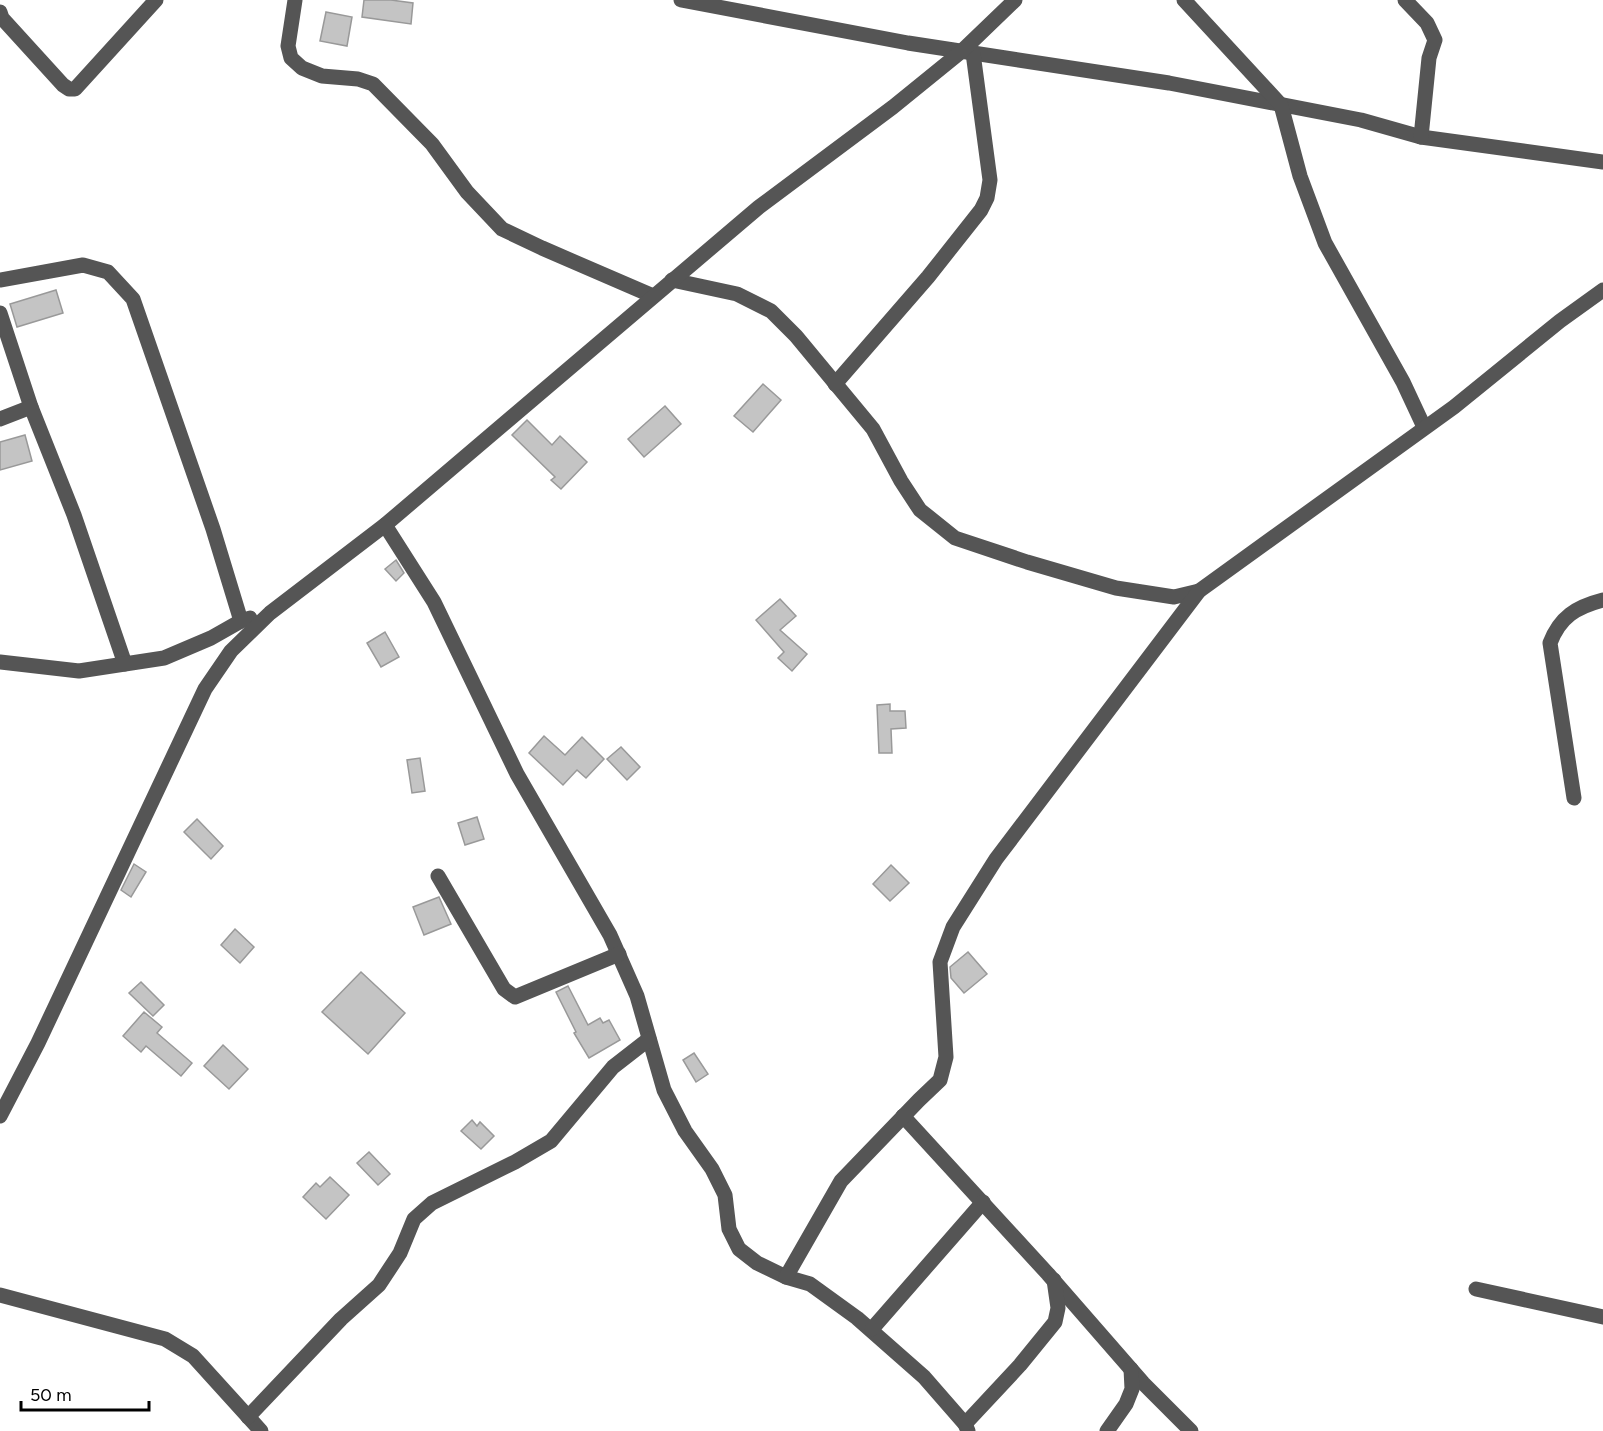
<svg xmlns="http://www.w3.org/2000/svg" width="1603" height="1431" font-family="Figtree,sans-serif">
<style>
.building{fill:#c4c4c4;stroke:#999;stroke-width:1.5}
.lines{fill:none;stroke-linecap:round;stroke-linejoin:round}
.minor{stroke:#555;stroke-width:15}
</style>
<rect width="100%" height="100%" fill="#fff"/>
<g class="building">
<polygon points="364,0 391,0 413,3 411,24 362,17"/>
<polygon points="326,12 352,17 347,46 320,41"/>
<polygon points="56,290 63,313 17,327 10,304"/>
<polygon points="763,384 781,400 753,432 734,416"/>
<polygon points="665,406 681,424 644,457 628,439"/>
<polygon points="527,420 552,445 560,436 587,462 561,489 551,480 555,477 512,435"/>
<polygon points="25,435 32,461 0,470 0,442"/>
<polygon points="396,560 404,573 396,581 385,569"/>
<polygon points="780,599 796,616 780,630 807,654 792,671 778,658 784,652 756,620"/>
<polygon points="385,632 399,657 381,667 367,643"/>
<polygon points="890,704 890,711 905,711 906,728 891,729 892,753 879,753 877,705"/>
<polygon points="544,736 565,755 582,737 604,759 586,778 577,770 563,785 529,753"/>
<polygon points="621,747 640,767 627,780 607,759"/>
<polygon points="420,758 425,791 412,793 407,760"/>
<polygon points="477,817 484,839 465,845 458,823"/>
<polygon points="197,819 223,846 211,859 184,832"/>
<polygon points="134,864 146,872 131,897 121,890"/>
<polygon points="891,865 909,883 890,901 873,884"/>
<polygon points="439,897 451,924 424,935 413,907"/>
<polygon points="235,929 254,947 240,963 221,945"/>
<polygon points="968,952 987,974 964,993 951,978 950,967"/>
<polygon points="361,972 405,1013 368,1054 322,1012"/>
<polygon points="141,982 164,1005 153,1016 129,993"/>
<polygon points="568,986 588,1025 600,1018 603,1023 609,1020 620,1040 589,1058 574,1033 576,1032 556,992"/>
<polygon points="144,1012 162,1027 157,1033 192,1063 181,1076 146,1046 141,1052 123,1036"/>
<polygon points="223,1045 248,1069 229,1089 204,1066"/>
<polygon points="694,1053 708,1074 696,1082 683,1060"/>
<polygon points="472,1120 477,1126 480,1122 494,1136 481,1149 461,1131"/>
<polygon points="369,1152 390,1174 378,1185 357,1163"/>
<polygon points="330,1177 349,1195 326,1219 303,1197 316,1183 320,1187"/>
</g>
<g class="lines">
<g class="minor">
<polyline points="295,0 288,46 291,58 302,68 322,76 358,79 373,84 432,144 467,192 502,229 542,248 653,296"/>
<polyline points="681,0 908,43 1169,83 1361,120 1421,137 1603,162"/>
<polyline points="1184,0 1281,105 1300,176 1325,243 1403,382 1424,427"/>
<polyline points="1405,0 1427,23 1435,40 1429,58 1421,137"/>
<polyline points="0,12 2,18 63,85 69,89 75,89 156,0"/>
<polyline points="0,280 83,265 108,272 133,299 213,529 241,621"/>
<polyline points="672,280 737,294 771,311 796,336 873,429 901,481 920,510 955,538 1027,562 1116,588 1174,597 1199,591"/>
<polyline points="0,313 31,407"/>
<polyline points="835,384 928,277 981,210 987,198 990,180 973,53"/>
<polyline points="0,419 31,407 74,515 125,664"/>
<polyline points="385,525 434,602 517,774 610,935 637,996 664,1090 685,1131 712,1169 725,1195 729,1229 739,1249 757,1263 786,1277 810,1284 857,1318 924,1377 965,1424 968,1431"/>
<polyline points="0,662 79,671 164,658 211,638 241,621 250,618"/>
<path d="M1574 798 1550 643C1560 617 1576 607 1603 600"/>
<polyline points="438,876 504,989 515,997 619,954"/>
<polyline points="0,1116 38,1043 205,689 231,651 270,613 385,525 759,207 893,107 962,51 1015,0"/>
<polyline points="903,1116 1048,1274 1143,1383 1191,1431"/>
<polyline points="786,1277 841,1181 919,1100 940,1080 946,1057 940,962 953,927 996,859 1199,591 1454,407 1560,321 1603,290"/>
<polyline points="1476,1289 1603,1317"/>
<polyline points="0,1295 165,1339 193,1356 261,1431"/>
<polyline points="872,1329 983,1202"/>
<polyline points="248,1417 341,1319 379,1285 400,1253 414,1219 432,1203 515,1162 551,1141 613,1067 649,1039"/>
<polyline points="965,1424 1020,1365 1055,1322 1058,1308 1054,1280"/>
<polyline points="1107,1431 1126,1404 1132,1389 1131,1369"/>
</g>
</g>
<path d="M21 1401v9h128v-9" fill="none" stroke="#000000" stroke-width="3"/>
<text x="30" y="1401" font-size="18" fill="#000000" stroke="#ffffff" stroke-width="4.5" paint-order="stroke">50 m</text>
</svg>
